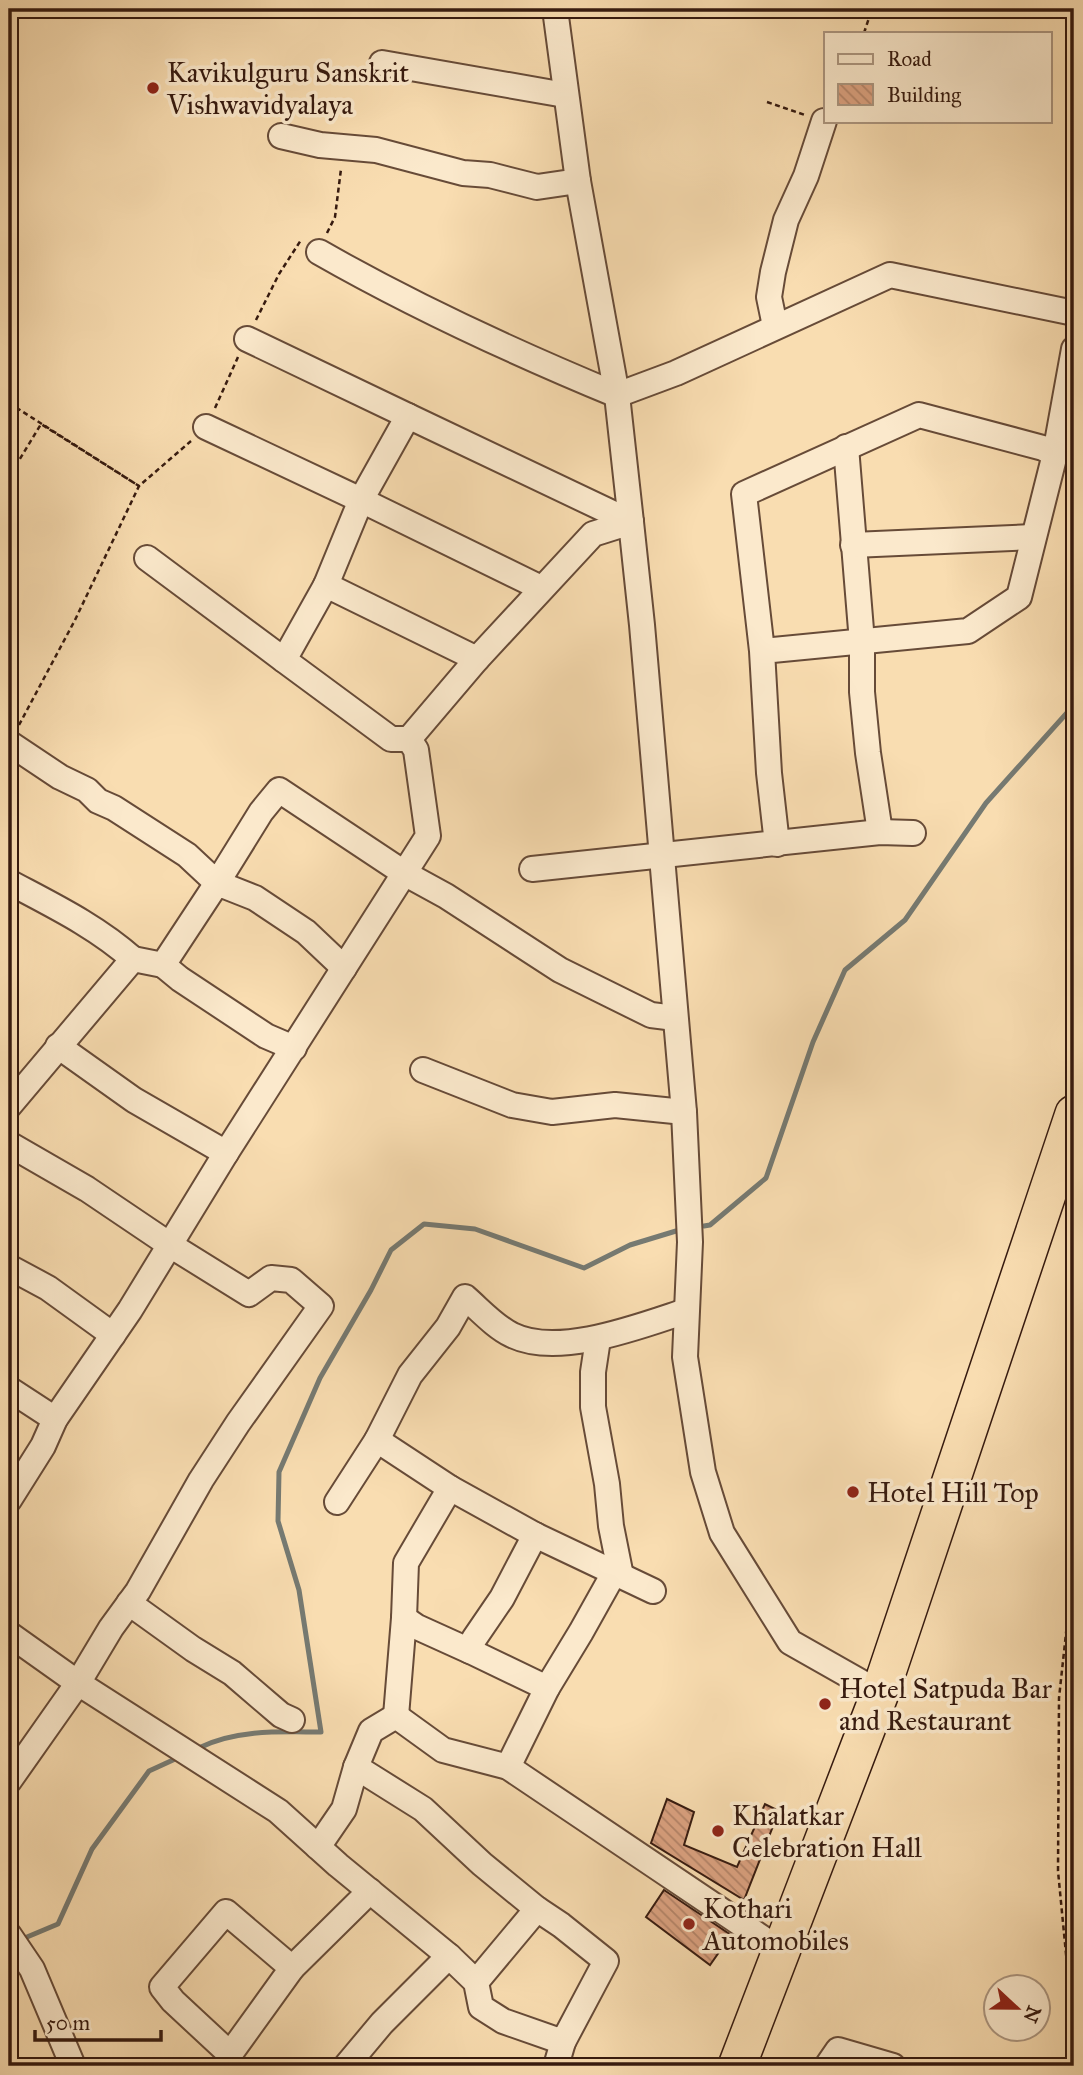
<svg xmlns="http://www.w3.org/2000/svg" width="1083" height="2075" font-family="'IM FELL Great Primer',serif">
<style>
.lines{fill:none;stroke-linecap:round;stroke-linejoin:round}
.stream{stroke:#767a72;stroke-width:5}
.building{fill:url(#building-back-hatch);stroke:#361a0f;stroke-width:2}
.minor-casing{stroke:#674b38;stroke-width:28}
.highway-casing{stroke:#361a0f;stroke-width:40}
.path{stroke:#361a0f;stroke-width:2.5;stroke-dasharray:5 3.5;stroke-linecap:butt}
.minor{stroke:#fbe9cc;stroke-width:24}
.highway{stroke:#f9ddb1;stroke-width:37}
.poi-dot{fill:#8f2418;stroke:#fbe9cc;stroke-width:2.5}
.labels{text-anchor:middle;stroke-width:7;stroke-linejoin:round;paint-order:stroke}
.poi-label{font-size:28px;fill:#361a0f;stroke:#fbe9cc;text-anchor:start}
</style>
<defs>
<pattern id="building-back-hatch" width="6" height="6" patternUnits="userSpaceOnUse" patternTransform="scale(1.75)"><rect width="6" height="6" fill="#dda382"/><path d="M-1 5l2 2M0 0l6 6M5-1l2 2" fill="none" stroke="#b48469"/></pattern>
</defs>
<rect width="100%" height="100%" fill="#f9ddb1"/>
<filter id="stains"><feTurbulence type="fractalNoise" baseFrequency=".00286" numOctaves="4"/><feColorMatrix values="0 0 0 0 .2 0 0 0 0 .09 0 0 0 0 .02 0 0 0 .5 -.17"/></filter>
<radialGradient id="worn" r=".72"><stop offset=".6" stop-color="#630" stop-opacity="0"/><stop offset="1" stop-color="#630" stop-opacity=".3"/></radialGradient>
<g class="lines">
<g class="stream">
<polyline points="704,1226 710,1225 766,1178 813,1042 845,970 905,920 986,803 1074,705"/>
<path d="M201 1747C238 1729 281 1732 321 1732L299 1590 278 1521 279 1472 320 1378 371 1290 391 1250 424 1224 475 1229 584 1268 630 1245 676 1231"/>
<polyline points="27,1937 58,1924 92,1849 149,1771 173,1760"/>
</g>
</g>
<g class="building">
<polygon points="667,1799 694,1812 684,1845 737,1867 765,1804 779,1811 744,1900 651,1843"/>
<polygon points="664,1890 731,1935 710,1965 646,1917"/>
</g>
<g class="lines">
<g class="minor-casing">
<g id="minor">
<polyline points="555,9 578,181 617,395 631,522"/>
<polyline points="382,63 565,95"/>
<polyline points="281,136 320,145 376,150 463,173 490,175 537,187 578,181"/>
<path d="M319 252C417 308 513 352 617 395L676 373 890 275 1074 313"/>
<polyline points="775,326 769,297 773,272 786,220 806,176 824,121"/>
<polyline points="247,339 408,416"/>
<polyline points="206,427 361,500 408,416 631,522"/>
<polyline points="846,447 862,642 862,692 868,753 880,832"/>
<polyline points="1055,454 1074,349"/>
<polyline points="853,545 1033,537"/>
<polyline points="147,558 284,660"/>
<polyline points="326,585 477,659"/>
<polyline points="762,651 968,631 1019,597 1055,454 1043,448 919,415 744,494 762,651 769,773 777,844"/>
<polyline points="409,739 391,739 284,660 326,585 361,500 541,588"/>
<polyline points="9,743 60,777 87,790 98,801 114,808 187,855 217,883 261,812 279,790 404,873 446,896 560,970 651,1015 675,1018"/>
<polyline points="532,869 880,832 913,833"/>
<path d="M9 882C52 905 96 926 133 959"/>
<polyline points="163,965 180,979 266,1036 294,1048"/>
<polyline points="58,1046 134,1100 226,1153"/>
<polyline points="423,1070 512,1105 552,1112 615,1105 684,1112"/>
<polyline points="9,1106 133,959 163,965 217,883 255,898 306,932 344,968"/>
<polyline points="9,1144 87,1189 170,1245 249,1294 271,1278 291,1280 321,1306 238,1423 201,1480 138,1591 111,1628 78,1683 9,1634"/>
<polyline points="9,1267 48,1288 113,1335"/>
<polyline points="598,1339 593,1372 593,1407 607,1484 611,1526 621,1576"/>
<polyline points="9,1389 55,1419"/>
<path d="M377 1440 410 1375 448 1327 465 1297C479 1309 495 1327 512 1335 558 1358 640 1326 686 1311"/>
<polyline points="9,1500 43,1446 55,1419 130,1310 226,1153 428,836 416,750 409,739 477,659 593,534 631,522 642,625 684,1112 690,1242 685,1357 703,1472 722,1533 790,1642 880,1693"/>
<polyline points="337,1502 377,1440 450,1488"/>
<polyline points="129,1603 193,1649 232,1673 281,1715 292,1720"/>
<polyline points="404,1618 417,1627 470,1651 474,1639 502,1598 535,1535"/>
<polyline points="470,1651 547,1688 581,1632 614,1573"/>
<polyline points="396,1716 404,1618 406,1563 450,1488 535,1535 653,1591"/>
<polyline points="508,1767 547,1688"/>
<polyline points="9,1781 78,1683 278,1811 338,1865 449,1956"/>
<polyline points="318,1847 344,1809 356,1767"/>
<polyline points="537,1909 482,1864 423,1809 356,1767 371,1731 396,1716 443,1750 508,1767 780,1950"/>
<polygon points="226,1912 292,1968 230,2054 173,2001 162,1987"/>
<polyline points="9,1935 32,1969 73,2066"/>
<polyline points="292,1968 370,1891"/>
<polyline points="346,2066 382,2023 449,1956 476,1982 481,2007 503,2021 563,2042 606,1961 561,1925 537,1909 476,1982"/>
<polyline points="556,2066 563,2042"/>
<polyline points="827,2066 838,2050 893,2066"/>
</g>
</g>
<g class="highway-casing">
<polyline id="highway" points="737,2066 880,1693 1074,1114"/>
</g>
<g class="path">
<polyline points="864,33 872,9"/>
<polyline points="767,102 805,115"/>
<polyline points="327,233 335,217 341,169"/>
<polyline points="256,320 279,274 301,240"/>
<polyline points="9,403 139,486 41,424 9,477"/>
<polyline points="215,408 238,357"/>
<polyline points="19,725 75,620 139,486 191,441"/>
<polyline points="1068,2066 1069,1985 1058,1871 1059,1698 1072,1578 1074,1570"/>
</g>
<use href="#minor" class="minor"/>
<use href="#highway" class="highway"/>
</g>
<g class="poi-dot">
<circle cx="153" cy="88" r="7"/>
<circle cx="853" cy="1492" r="7"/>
<circle cx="825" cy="1704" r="7"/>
<circle cx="718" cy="1831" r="7"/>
<circle cx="689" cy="1924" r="7"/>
</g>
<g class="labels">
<g class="poi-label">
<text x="167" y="82">Kavikulguru Sanskrit<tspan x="167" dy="32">Vishwavidyalaya</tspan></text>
<text x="867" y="1502">Hotel Hill Top</text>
<text x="839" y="1698">Hotel Satpuda Bar<tspan x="839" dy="32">and Restaurant</tspan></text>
<text x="732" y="1825">Khalatkar<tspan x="732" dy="32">Celebration Hall</tspan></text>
<text x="703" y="1918">Kothari<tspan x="703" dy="32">Automobiles</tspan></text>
</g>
</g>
<rect width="1083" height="2075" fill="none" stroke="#f9ddb1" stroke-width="35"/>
<rect x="10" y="10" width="1062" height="2054" fill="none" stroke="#361a0f" stroke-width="3.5"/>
<rect x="18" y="18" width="1048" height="2040" fill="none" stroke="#361a0f" stroke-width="2"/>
<rect x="824" y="32" width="228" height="91" fill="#fbe9cc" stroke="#ac9680" stroke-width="2"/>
<rect x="838" y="54" width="35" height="10" fill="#fbe9cc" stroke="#ac9680" stroke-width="2"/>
<text x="887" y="66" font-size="21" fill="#361a0f">Road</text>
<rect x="838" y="84" width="35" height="21" fill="url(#building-back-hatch)" stroke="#ac9680" stroke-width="2"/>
<text x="887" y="102" font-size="21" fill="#361a0f">Building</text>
<g transform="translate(1017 2008) rotate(112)"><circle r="33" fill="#fbe9cc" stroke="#ac9680" stroke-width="2"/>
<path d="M0-5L12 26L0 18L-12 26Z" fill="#8f2418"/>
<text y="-10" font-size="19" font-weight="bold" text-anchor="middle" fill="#361a0f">N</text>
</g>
<path d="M35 2030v10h126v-10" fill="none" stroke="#361a0f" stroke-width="3.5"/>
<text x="46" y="2030" font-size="21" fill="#361a0f" stroke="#fbe9cc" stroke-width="5" paint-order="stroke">50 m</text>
<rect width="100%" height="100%" filter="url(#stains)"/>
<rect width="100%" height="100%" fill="url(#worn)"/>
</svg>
